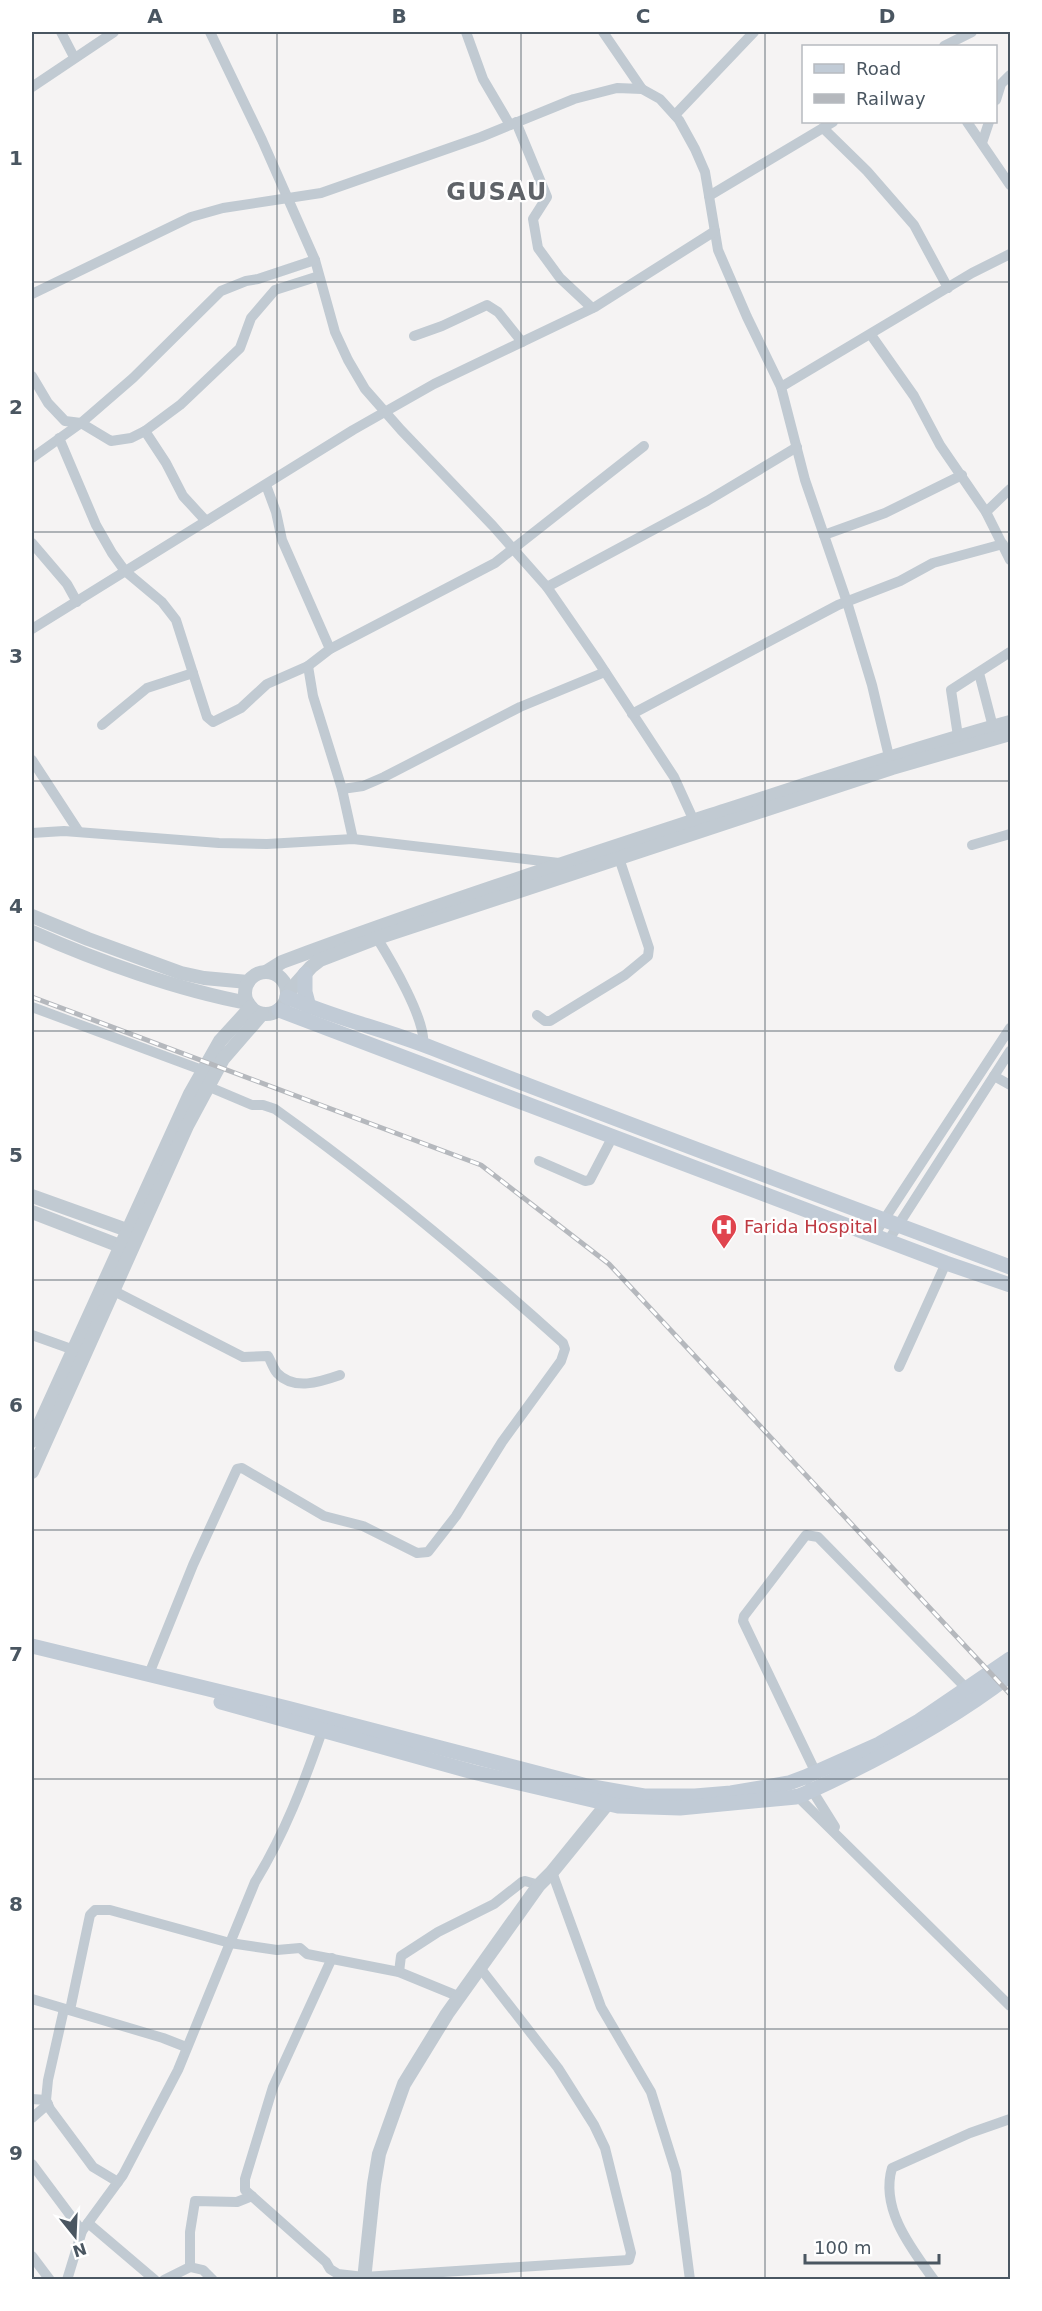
<svg xmlns="http://www.w3.org/2000/svg" width="1042" height="2311" font-family="'DejaVu Sans',sans-serif">
<style>
.lines{fill:none;stroke-linecap:round;stroke-linejoin:round}
.minor{stroke:#c1cad2;stroke-width:10}
.tertiary{stroke:#c1cad2;stroke-width:14}
.secondary{stroke:#c1cbd6;stroke-width:15}
.rail-casing{stroke:#b5b8bd;stroke-width:5}
.rail{stroke:#fff;stroke-width:3;stroke-dasharray:9;stroke-linecap:butt}
.grid{fill:none;stroke:#4a5661;stroke-width:1.5;stroke-opacity:0.55}
.labels{text-anchor:middle;stroke-width:4.5;stroke-linejoin:round;paint-order:stroke}
.health-label{font-size:18px;fill:#be3a42;stroke:#fff;text-anchor:start}
.district-label{font-size:24px;font-weight:bold;letter-spacing:1.5px;fill:#5f6368;stroke:#fff}
.neatline{fill:none;stroke:#4a5661;stroke-width:2}
.grid-label{font-size:20px;text-anchor:middle;font-weight:bold;fill:#4a5661}
</style>
<rect width="100%" height="100%" fill="#f5f3f3"/>
<g class="lines">
<g class="minor">
<polyline points="61,32 74,57"/>
<polyline points="210,32 262,140 315,260 335,332 348,360 365,389 401,430 493,526 547,587 596,658 674,777 694,821"/>
<polyline points="466,32 483,79 510,125"/>
<polyline points="603,32 642,89 660,99 679,120 695,149 705,172 718,250 747,317 781,387 805,480 847,602 872,685 891,765"/>
<polyline points="944,46 972,32"/>
<polyline points="32,87 114,32"/>
<polyline points="996,100 1001,84 1010,75"/>
<polyline points="675,115 754,32"/>
<polyline points="516,122 547,197 533,219 538,248 560,278 592,308"/>
<polyline points="967,122 1010,185"/>
<polyline points="823,128 867,171 914,225 948,288"/>
<polyline points="982,143 989,122"/>
<polyline points="709,196 833,122"/>
<polyline points="32,294 191,217 223,208 321,193 481,137 574,99 617,88 642,89"/>
<polyline points="871,335 914,396 940,445 986,512 1010,560"/>
<polyline points="414,336 442,326 487,305 498,312 522,342"/>
<polyline points="32,376 48,403 65,421 81,423 111,441 131,438 145,431 180,405 240,348 251,318 275,290 319,276"/>
<polyline points="781,387 972,273 1010,254"/>
<polyline points="145,431 166,463 183,496 206,521"/>
<polyline points="59,438 96,525 112,553 125,571 162,602 176,620 207,717 213,722 241,708 267,684 308,666 330,649 495,563 644,446"/>
<polyline points="32,458 81,423 133,378 221,291 246,281 258,279 315,260"/>
<polyline points="266,485 276,512 282,540 330,649"/>
<polyline points="986,512 1010,489"/>
<polyline points="824,535 885,513 962,475"/>
<polyline points="32,543 67,584 77,602"/>
<polyline points="547,587 707,501 797,447"/>
<polyline points="32,629 353,430 434,384 595,307 715,231"/>
<polyline points="308,666 313,696 342,789 353,839"/>
<polyline points="979,673 993,727"/>
<polyline points="632,714 838,605 900,581 933,563 1003,544"/>
<polyline points="102,725 147,688 193,673"/>
<polyline points="958,736 951,690 1010,652"/>
<polyline points="32,760 79,832"/>
<polyline points="342,789 363,786 384,777 520,707 605,672"/>
<polyline points="32,833 64,831 219,843 267,844 353,839 559,863"/>
<polyline points="972,845 1010,834"/>
<path d="M377 938C390 959 427 1021 423 1045"/>
<polyline points="32,1007 202,1070"/>
<polyline points="537,1015 545,1021 550,1021 625,975 648,956 649,948 619,858"/>
<polyline points="994,1076 1010,1085"/>
<polyline points="539,1161 585,1181 590,1180 613,1136"/>
<polyline points="874,1235 1010,1028"/>
<polyline points="888,1241 1010,1051"/>
<path d="M114 1291 243 1357 268 1356C271 1361 273 1368 277 1373 294 1391 320 1382 340 1375"/>
<polyline points="32,1335 74,1350"/>
<polyline points="899,1367 946,1263"/>
<path d="M149 1674 193 1565 237 1469 242 1468 324 1516 363 1526 417 1553 428 1552 456 1516 502 1442 561 1361 565 1349 563 1343C471 1260 376 1181 275 1109L263 1105H252L207 1086"/>
<polyline points="816,1773 743,1621 744,1616 806,1535 818,1537 968,1690"/>
<polyline points="810,1787 835,1827"/>
<polyline points="795,1794 1010,2006"/>
<polyline points="552,1872 601,2007 651,2092 676,2172 690,2280"/>
<polyline points="332,1958 273,2087 245,2179 245,2190 326,2262 330,2269 338,2274 364,2277 629,2260 631,2253 605,2148 594,2125 558,2068 481,1969"/>
<polyline points="399,1972 401,1956 438,1932 494,1904 522,1882 525,1881 539,1885"/>
<polyline points="32,1999 163,2038 186,2047"/>
<polyline points="64,2009 48,2080 46,2100 50,2109 93,2167 118,2182"/>
<polyline points="70,2010 90,1915 95,1910 110,1910 230,1943 277,1950 300,1948 307,1954 399,1972 460,1997"/>
<polyline points="32,2099 46,2100"/>
<polyline points="32,2118 48,2104"/>
<polyline points="32,2164 82,2231"/>
<polyline points="88,2223 155,2280"/>
<polyline points="32,2256 50,2280"/>
<polyline points="190,2267 203,2270 213,2280"/>
<path d="M67 2280 82 2231 123 2175 178 2070 255 1882C284 1835 304 1783 322 1731"/>
<polyline points="164,2280 190,2267 190,2232 195,2201 237,2202 252,2196"/>
<path d="M934 2280C911 2248 880 2209 892 2168L970 2133 1010 2119"/>
</g>
<g class="tertiary">
<polyline points="32,916 88,939 181,973 204,978 248,982"/>
<path d="M32 932C97 961 178 990 248 1003"/>
<path d="M266 972 282 962C424 909 567 862 711 815 811 783 910 749 1010 722"/>
<circle cx="266" cy="993" r="21"/>
<polyline points="287,994 311,967 320,960 377,938 892,768 1010,734"/>
<polyline points="32,1196 127,1230"/>
<polyline points="32,1212 120,1246"/>
<polyline points="32,1441 190,1094 220,1041 251,1007"/>
<polyline points="32,1472 187,1126 223,1059 262,1014"/>
<polyline points="364,2280 374,2184 379,2154 404,2084 447,2014 539,1885 552,1872 608,1803"/>
</g>
<g class="secondary">
<polyline points="305,974 305,992 309,1007"/>
<path d="M287 997C334 1018 384 1029 432 1048 624 1123 818 1195 1010 1267"/>
<polyline points="279,1010 946,1263 1010,1285"/>
<polyline points="32,1646 287,1708 587,1786 644,1796 695,1796 731,1793 789,1783 805,1777 879,1744 919,1721 1010,1659"/>
<path d="M221 1702 473 1772 618 1806 680 1808 796 1797 804 1794C876 1761 948 1723 1010 1675"/>
</g>
<g class="rail-casing">
<polyline id="rail" points="32,997 481,1165 609,1264 1010,1694"/>
</g>
<use href="#rail" class="rail"/>
</g>
<path class="grid" d="M277 32V2280M521 32V2280M765 32V2280M32 282H1010M32 532H1010M32 781H1010M32 1031H1010M32 1280H1010M32 1530H1010M32 1779H1010M32 2029H1010"/>
<defs>
<g id="hospital-pin" transform="scale(1.35)"><path d="M0 17L-7.5 6A9.5 9.5 0 1 1 7.5 6Z" fill="#e0444e" stroke="#fff"/><path d="M-5-5h3v3.5h4V-5h3V5h-3V1.5h-4V5h-3Z" fill="#fff"/></g>
</defs>
<g fill-rule="evenodd">
<use href="#hospital-pin" x="724" y="1227"/>
</g>
<g class="labels">
<g class="health-label">
<text x="744" y="1233">Farida Hospital</text>
</g>
<g class="district-label">
<text x="497" y="200">GUSAU</text>
</g>
</g>
<rect width="1042" height="2311" fill="none" stroke="#ffffff" stroke-width="66"/>
<rect x="802" y="45" width="195" height="78" fill="#ffffff" stroke="#b7bbc0" stroke-width="1.5"/>
<rect x="814" y="64" width="30" height="9" fill="#c1cbd6" stroke="#b7bbc0" stroke-width="1.5"/>
<text x="856" y="75" font-size="18" fill="#4a5661">Road</text>
<rect x="814" y="94" width="30" height="9" fill="#b5b8bd" stroke="#b7bbc0" stroke-width="1.5"/>
<text x="856" y="105" font-size="18" fill="#4a5661">Railway</text>
<g transform="translate(75 2236) rotate(162)" stroke="#ffffff" stroke-width="4.5" paint-order="stroke">
<path d="M0-4.5L10 22L0 15L-10 22Z" fill="#4a5661"/>
<text y="-9" font-size="16" font-weight="bold" text-anchor="middle" fill="#4a5661">N</text>
</g>
<path d="M805 2254v9h134v-9" fill="none" stroke="#4a5661" stroke-width="3"/>
<text x="814" y="2254" font-size="18" fill="#4a5661" stroke="#ffffff" stroke-width="4.5" paint-order="stroke">100 m</text>
<rect x="33" y="33" width="976" height="2245" class="neatline"/>
<g class="grid-label">
<text x="155" y="23">A</text>
<text x="399" y="23">B</text>
<text x="643" y="23">C</text>
<text x="887" y="23">D</text>
<text x="16" y="165">1</text>
<text x="16" y="414">2</text>
<text x="16" y="663">3</text>
<text x="16" y="913">4</text>
<text x="16" y="1162">5</text>
<text x="16" y="1412">6</text>
<text x="16" y="1661">7</text>
<text x="16" y="1911">8</text>
<text x="16" y="2160">9</text>
</g>
</svg>
